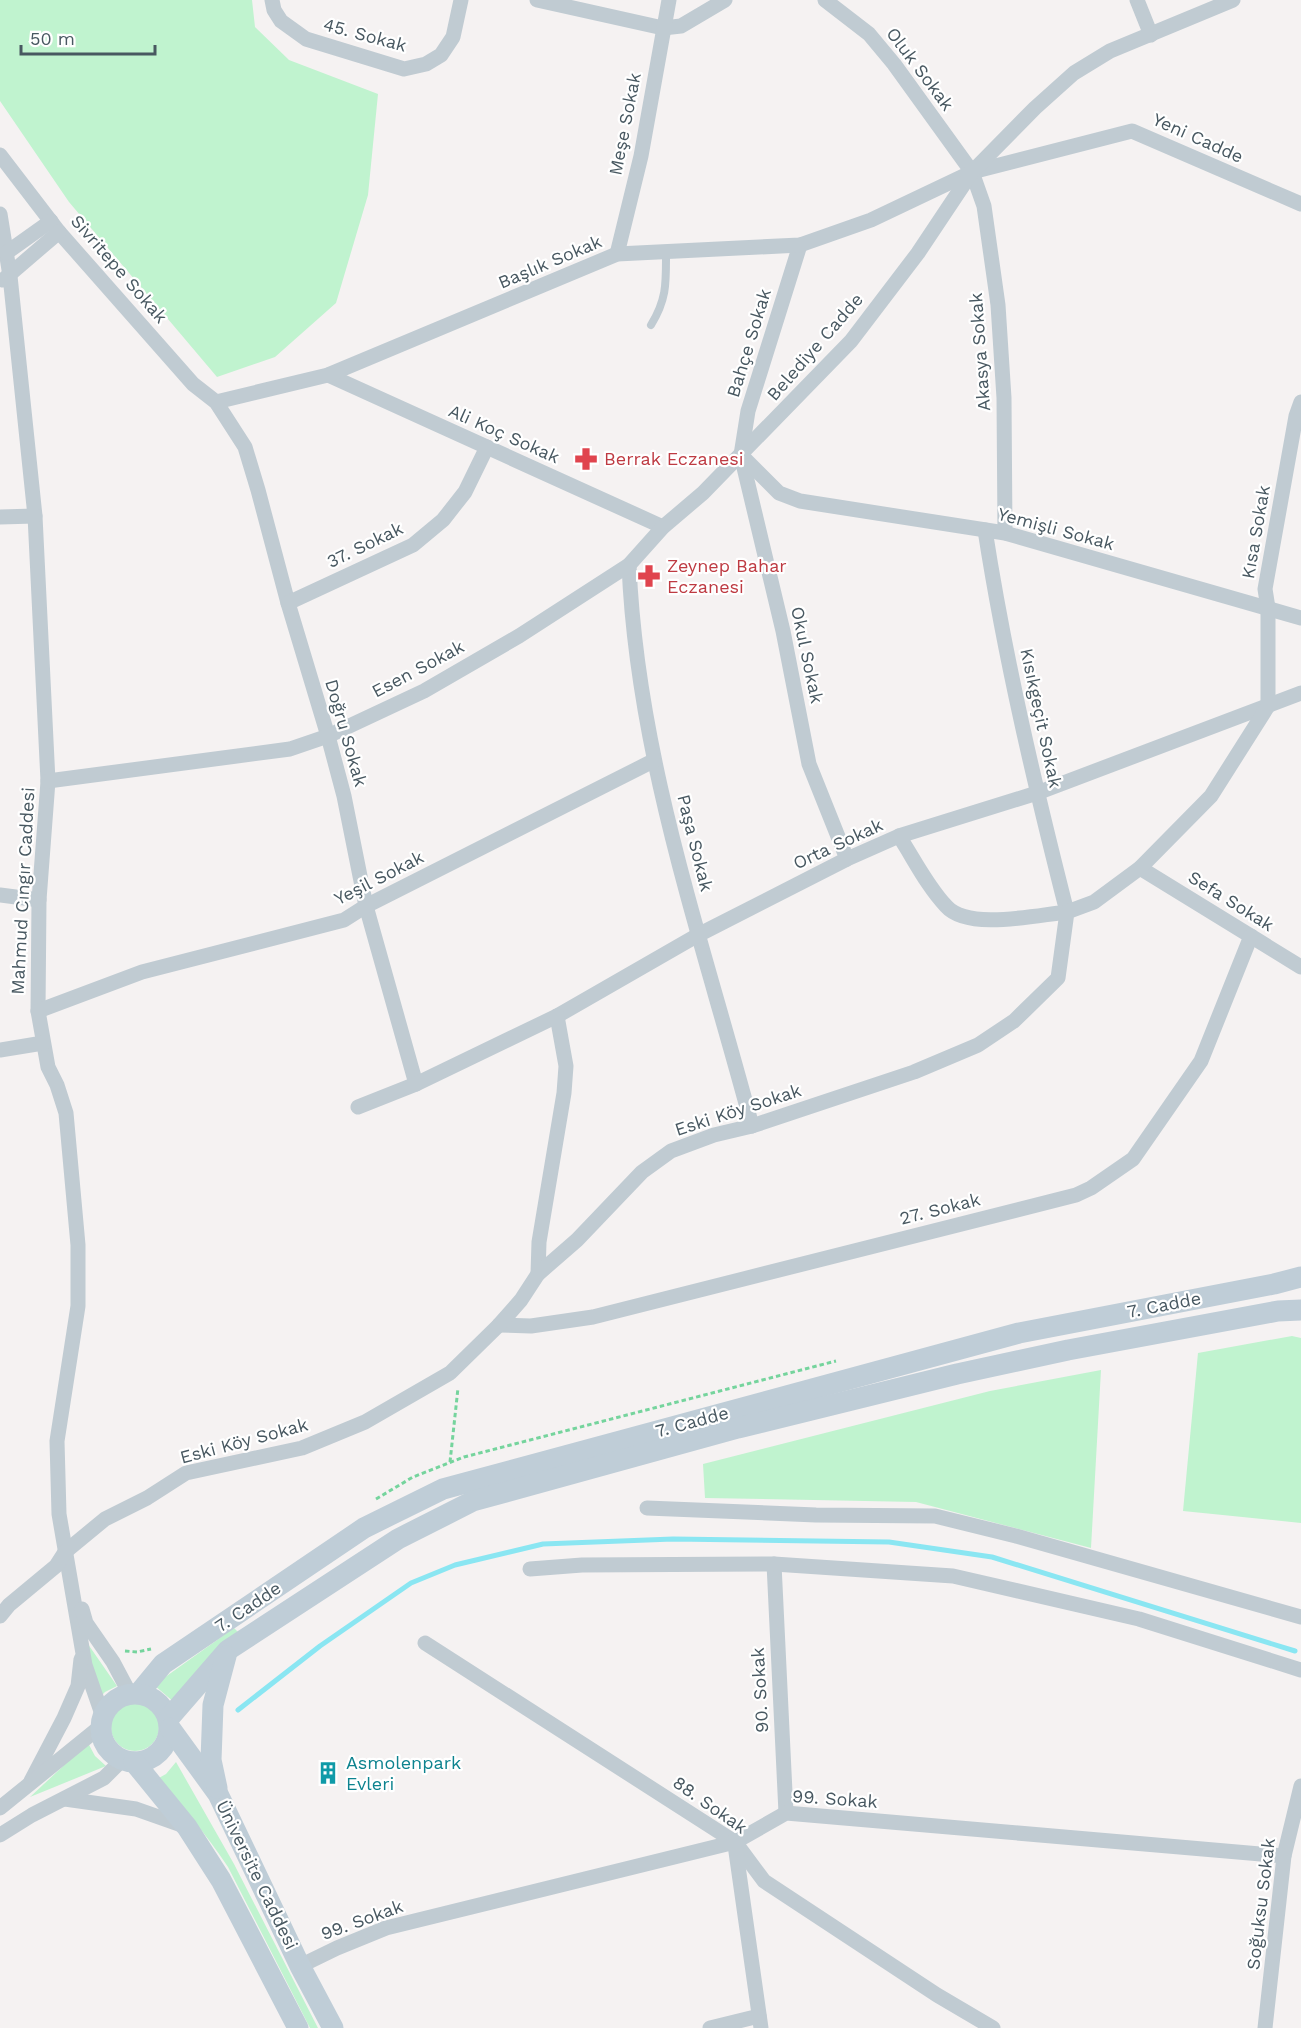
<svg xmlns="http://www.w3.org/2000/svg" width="1301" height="2028" font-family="'Work Sans',sans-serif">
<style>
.green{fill:#c0f3cf}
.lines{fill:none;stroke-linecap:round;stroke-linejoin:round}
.stream{stroke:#8ae6f2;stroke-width:5}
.path{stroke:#75d49d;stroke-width:3;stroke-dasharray:4.5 3;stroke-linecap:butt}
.service{stroke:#c0cbd2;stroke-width:8}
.minor{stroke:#c0cbd2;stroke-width:15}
.secondary{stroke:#bfcdd7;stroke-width:21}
.labels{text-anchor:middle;stroke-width:4.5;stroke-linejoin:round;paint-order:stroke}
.street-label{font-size:18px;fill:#485861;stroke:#fff}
.health-label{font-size:18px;fill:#be3a42;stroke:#fff;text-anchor:start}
.culture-label{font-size:18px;fill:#0d838f;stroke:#fff;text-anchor:start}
</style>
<rect width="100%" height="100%" fill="#f5f2f2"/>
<g class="green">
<polygon points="0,0 252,0 255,27 289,60 378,94 368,195 336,303 275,357 217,377 69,202 0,101"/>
<polygon points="1292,1336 1301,1338 1301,1523 1183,1511 1198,1353"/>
<polygon points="1101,1370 1091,1548 916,1502 705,1498 703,1464 990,1391"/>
<polygon points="234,1628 239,1633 175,1703 154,1685"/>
<polygon points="83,1637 117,1686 105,1692 100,1697"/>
<circle cx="135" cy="1727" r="24"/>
<polygon points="88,1743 95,1756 106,1766 30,1797"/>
<path d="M176 1762 234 1864 318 2028H310L228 1867C207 1835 183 1807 157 1779L166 1774Z"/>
</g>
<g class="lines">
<polyline class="stream" points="238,1710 320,1646 411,1583 455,1565 543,1544 673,1539 889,1542 992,1557 1295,1651"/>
<g class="path">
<polyline points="450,1462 458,1388"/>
<polyline points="376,1499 413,1477 464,1457 836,1361"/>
<polyline points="125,1651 137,1652 151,1649"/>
</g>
<path class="service" d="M651 325C667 299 666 283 666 253"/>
<g class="minor">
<polyline points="272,0 274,10 281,21 306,39 404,69 426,64 441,55 453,37 461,0"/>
<polyline points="537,0 663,28 681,26 725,0"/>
<polyline points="825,0 869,34 894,64 972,172 984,206 998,305 1004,398 1005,533"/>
<polyline points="1137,0 1151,35"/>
<polyline points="0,155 59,232 193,384 216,402 245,447 258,490 288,603 328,736 344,796 366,906 416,1084"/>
<polyline points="0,214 10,276 35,516 48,781 39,900 38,1011 48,1067 57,1085 66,1113 78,1245 78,1306 57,1441 59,1514 85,1665 103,1717"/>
<polyline points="800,245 748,411 741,455 783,631 809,764 847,859"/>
<polyline points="6,253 51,221"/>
<polyline points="617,254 641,156 669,0"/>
<polyline points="3,280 59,232"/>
<polyline points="328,375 663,527"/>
<polyline points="216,402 328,375 617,254 800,245 871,220 972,172 1132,131 1301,204"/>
<polyline points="741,455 779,493 800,501 1005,533 1301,618"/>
<polyline points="0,517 35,516"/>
<path d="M629 565C637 758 703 941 752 1126"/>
<polyline points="288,603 413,545 443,520 465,492 487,447"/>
<polyline points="48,781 290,749 328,736 424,691 519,636 629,565 663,527 703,493 851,341 918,253 972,172 1035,108 1074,73 1110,51 1233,0"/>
<path d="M899 836C914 859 927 886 946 906 968 931 1036 915 1067 912 1035 786 1005 659 985 530"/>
<polyline points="1140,868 1301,967"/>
<polyline points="0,895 39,900"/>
<polyline points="38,1011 142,972 344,920 366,906 653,761"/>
<polyline points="0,1050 43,1043"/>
<polyline points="358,1107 416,1084 557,1016 698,935 847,859 899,836 1037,793 1301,693"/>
<polyline points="538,1274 539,1242 564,1093 566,1066 557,1016"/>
<polyline points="499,1325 531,1326 593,1317 1076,1195 1091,1188 1133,1159 1201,1061 1251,936"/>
<polyline points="647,1508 816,1515 935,1516 1016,1536 1301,1617"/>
<polyline points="774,1564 786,1813"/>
<polyline points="530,1569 582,1565 774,1564 953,1576 1139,1619 1301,1670"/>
<polyline points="82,1609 86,1623 113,1662 130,1694"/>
<polyline points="0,1616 9,1605 56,1566 65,1552 105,1519 147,1498 186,1473 302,1448 365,1422 450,1373 499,1325 521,1300 538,1274 577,1240 642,1172 671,1151 714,1135 752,1126 914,1072 978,1045 1014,1021 1058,978 1067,912 1094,902 1140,868 1211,796 1268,706 1268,608 1265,589 1296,416 1301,402"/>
<polyline points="425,1643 735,1842 764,1881 937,1995 993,2028"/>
<polyline points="31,1781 64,1718 78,1686 81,1659"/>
<polyline points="65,1799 136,1809 187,1827"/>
<polyline points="0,1808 101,1726"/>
<polyline points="0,1835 32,1815 104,1778 122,1760"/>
<polyline points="735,1845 761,2028"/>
<polyline points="300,1966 337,1948 386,1928 735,1842 786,1813 1284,1856"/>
<polyline points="710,2028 759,2016"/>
<polyline points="1265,2028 1284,1856 1301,1786"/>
</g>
<g class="secondary">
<polyline points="139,1693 163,1664 364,1528 443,1489 1019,1333 1274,1284 1301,1277"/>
<circle cx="135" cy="1728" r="34"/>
<polyline points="169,1718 228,1650 398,1539 473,1501 738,1428 957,1374 1068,1350 1278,1311 1301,1310"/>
<polyline points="170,1728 218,1794 300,1966 333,2028"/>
<polyline points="134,1762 187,1827 221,1880 298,2028"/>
<polyline points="217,1788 211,1760 213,1705 226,1656"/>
</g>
</g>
<defs>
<g id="pharmacy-bare" transform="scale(1.8)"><path d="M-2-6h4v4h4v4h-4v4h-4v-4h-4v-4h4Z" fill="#e0444e" stroke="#fff" stroke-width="2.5" paint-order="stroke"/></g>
<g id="building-bare" transform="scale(1.8)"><path d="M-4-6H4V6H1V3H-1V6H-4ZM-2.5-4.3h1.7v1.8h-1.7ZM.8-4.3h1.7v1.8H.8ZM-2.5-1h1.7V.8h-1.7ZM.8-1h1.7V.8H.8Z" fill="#0f9aa8" stroke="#fff" stroke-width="2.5" paint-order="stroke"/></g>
</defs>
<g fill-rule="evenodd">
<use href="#pharmacy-bare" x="586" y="459"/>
<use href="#pharmacy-bare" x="649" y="576"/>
<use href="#building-bare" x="328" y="1773"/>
</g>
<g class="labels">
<g class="street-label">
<text transform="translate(365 35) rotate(15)" y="6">45. Sokak</text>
<text transform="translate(920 69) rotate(53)" y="6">Oluk Sokak</text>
<text transform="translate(625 124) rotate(-79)" y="6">Meşe Sokak</text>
<text transform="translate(1198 138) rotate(24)" y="6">Yeni Cadde</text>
<text transform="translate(550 262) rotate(-23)" y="6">Başlık Sokak</text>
<text transform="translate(119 269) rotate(49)" y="6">Sivritepe Sokak</text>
<text transform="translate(749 343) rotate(-73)" y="6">Bahçe Sokak</text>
<text transform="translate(815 347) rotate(-49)" y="6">Belediye Cadde</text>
<text transform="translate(980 352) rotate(-94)" y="6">Akasya Sokak</text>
<text transform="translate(504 434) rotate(24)" y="6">Ali Koç Sokak</text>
<text transform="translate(1056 529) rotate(15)" y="6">Yemişli Sokak</text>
<text transform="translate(1256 532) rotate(-80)" y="6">Kısa Sokak</text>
<text transform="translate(365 545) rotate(-26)" y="6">37. Sokak</text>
<text transform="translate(807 655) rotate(78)" y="6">Okul Sokak</text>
<text transform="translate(418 669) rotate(-28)" y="6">Esen Sokak</text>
<text transform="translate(1041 718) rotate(78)" y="6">Kısıkgeçit Sokak</text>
<text transform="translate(346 733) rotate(74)" y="6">Doğru Sokak</text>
<text transform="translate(695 843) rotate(76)" y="6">Paşa Sokak</text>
<text transform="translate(838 844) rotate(-25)" y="6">Orta Sokak</text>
<text transform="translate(379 878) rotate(-27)" y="6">Yeşil Sokak</text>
<text transform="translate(23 891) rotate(-87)" y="6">Mahmud Cıngır Caddesi</text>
<text transform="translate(1231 901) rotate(32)" y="6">Sefa Sokak</text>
<text transform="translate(738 1110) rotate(-18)" y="6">Eski Köy Sokak</text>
<text transform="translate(940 1209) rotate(-14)" y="6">27. Sokak</text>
<text transform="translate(1164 1305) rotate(-11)" y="6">7. Cadde</text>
<text transform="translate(692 1422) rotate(-15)" y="6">7. Cadde</text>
<text transform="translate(244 1441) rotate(-15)" y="6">Eski Köy Sokak</text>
<text transform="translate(248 1607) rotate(-34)" y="6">7. Cadde</text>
<text transform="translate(760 1690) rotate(-93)" y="6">90. Sokak</text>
<text transform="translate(835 1799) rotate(4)" y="6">99. Sokak</text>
<text transform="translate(710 1805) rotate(35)" y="6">88. Sokak</text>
<text transform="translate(257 1875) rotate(64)" y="6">Üniversite Caddesi</text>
<text transform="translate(1261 1904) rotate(-83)" y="6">Soğuksu Sokak</text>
<text transform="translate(362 1920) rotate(-20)" y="6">99. Sokak</text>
</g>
<g class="health-label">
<text x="604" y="465">Berrak Eczanesi</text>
<text x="667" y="572">Zeynep Bahar<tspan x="667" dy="21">Eczanesi</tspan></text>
</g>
<g class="culture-label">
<text x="346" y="1769">Asmolenpark<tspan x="346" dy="21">Evleri</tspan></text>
</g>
</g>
<path d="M21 45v9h134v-9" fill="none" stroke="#485861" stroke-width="3"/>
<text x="30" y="45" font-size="18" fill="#485861" stroke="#ffffff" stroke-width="4.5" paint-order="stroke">50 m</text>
</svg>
